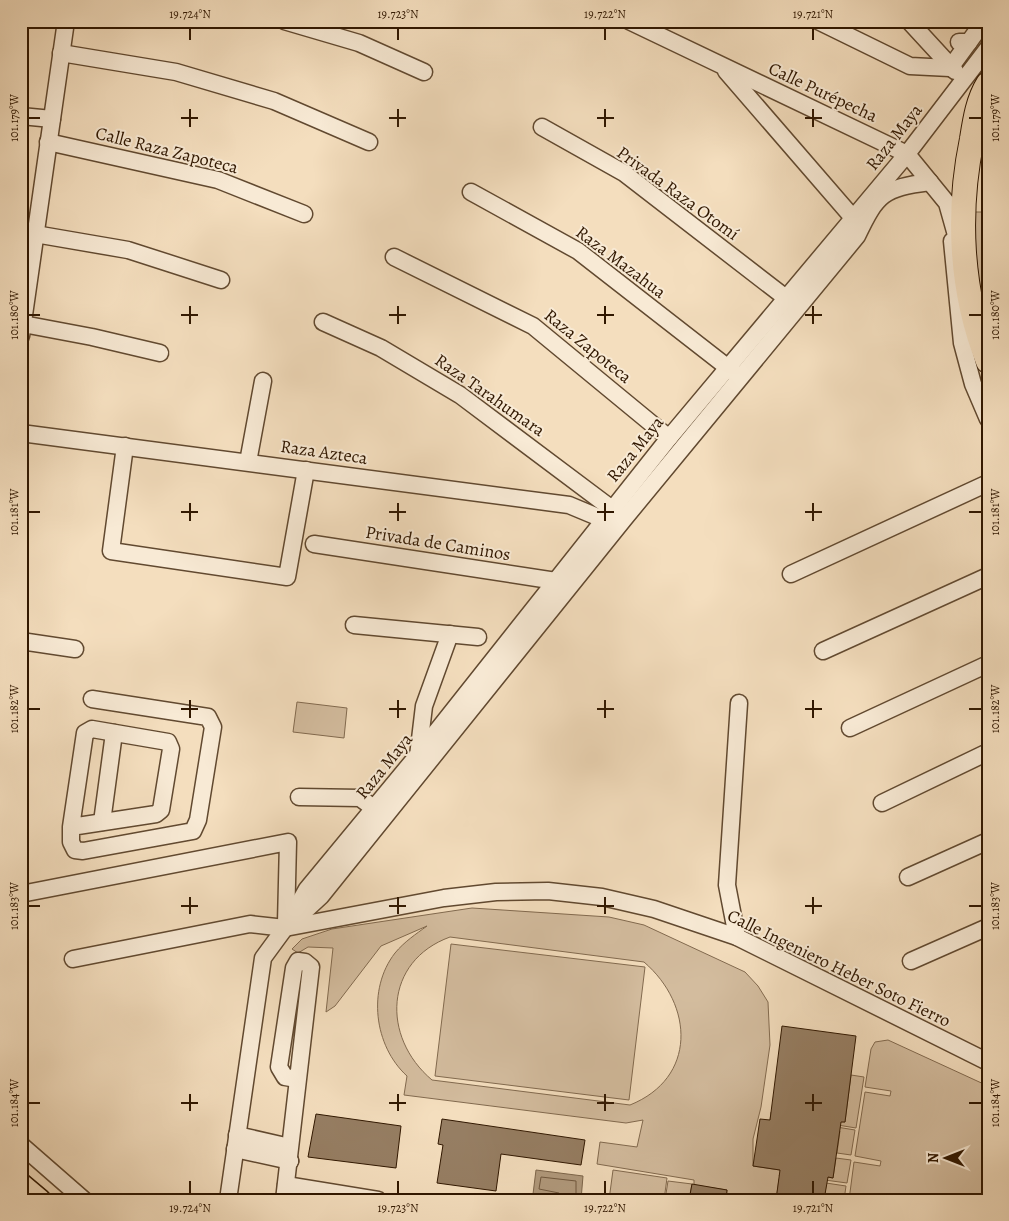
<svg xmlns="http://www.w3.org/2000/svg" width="1009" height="1221" font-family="Alegreya,serif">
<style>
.green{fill:#d3bc9e;stroke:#826a4f;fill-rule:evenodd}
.water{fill:#b19a7d;stroke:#7d664b}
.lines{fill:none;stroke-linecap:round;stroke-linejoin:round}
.shore{stroke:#70583e;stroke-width:1}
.building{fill:#967e63;stroke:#301700}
.minor-casing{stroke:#614930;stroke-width:19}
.major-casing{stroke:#301700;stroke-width:24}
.highway-casing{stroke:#301700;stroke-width:26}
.minor{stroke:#f8ead5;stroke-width:16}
.major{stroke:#f4debe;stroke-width:21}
.highway{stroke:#f4debe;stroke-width:24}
.ticks{fill:none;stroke:#301700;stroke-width:2}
.labels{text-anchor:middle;stroke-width:4;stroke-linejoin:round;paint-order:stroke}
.street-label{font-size:18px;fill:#301700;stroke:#f8ead5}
.neatline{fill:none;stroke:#301700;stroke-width:2}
.ticks-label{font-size:12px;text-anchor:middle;fill:#301700}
</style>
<rect width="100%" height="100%" fill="#f4debe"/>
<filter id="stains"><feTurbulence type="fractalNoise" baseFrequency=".004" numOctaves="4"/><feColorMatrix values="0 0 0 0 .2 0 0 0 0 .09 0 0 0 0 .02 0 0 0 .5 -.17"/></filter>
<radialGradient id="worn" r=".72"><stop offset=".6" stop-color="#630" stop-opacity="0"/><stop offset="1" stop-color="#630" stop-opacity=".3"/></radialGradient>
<g class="green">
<polygon points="971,212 988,212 988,329 982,306"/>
<polygon points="297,702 347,708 344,738 293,732"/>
<path d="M472 908 609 917 644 925 745 972 758 986 768 1002 770 1045 761 1107 753 1139V1166L833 1178 836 1158 851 1160 847 1183 780 1174 779 1176 846 1186 844 1200H824L826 1186 779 1179 776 1200H726L727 1190 694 1185V1180L597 1164 600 1142 637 1147 643 1120 626 1123 404 1095 407 1076C374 1046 367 989 395 953 404 942 416 934 427 926L381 946 335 1006 326 1012 333 948 308 947 298 953 292 949 302 939 332 929ZM450 937 644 962C694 1005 697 1078 630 1105L432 1080C381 1037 384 961 450 937Z"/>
<polygon points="451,944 645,967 629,1100 435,1076"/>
<polygon points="888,1040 988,1086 987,1200 849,1200 854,1162 880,1166 881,1161 855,1156 865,1092 890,1096 891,1091 865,1087 871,1049 875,1042"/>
<polygon points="851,1075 864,1077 856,1128 776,1115 770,1120 771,1112 845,1122"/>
<polygon points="800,1121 855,1130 851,1155 837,1153 840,1131"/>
<polygon points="613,1170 667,1178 664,1200 609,1200"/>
<polygon points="668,1181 692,1184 689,1200 665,1200"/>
</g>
<polygon class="water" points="536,1170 583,1176 581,1200 533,1194"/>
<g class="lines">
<polyline class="shore" points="563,1200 559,1193 539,1189 541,1177 576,1181 576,1200"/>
</g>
<g class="building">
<polygon points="782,1026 856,1036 845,1122 841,1122 833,1178 828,1177 824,1200 776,1200 780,1170 753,1166 760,1119 770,1120"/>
<polygon points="316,1114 401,1126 396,1168 308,1157"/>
<polygon points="442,1119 585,1140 581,1165 501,1154 496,1191 437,1183 443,1145 438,1144"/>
<polygon points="692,1184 727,1190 726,1200 689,1200"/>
</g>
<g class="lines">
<g class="minor-casing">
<g id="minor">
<polyline points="284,21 359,43 424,72"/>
<polyline points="629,21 907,154 947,203 956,235"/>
<polyline points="818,21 910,66 950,68 969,42"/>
<polyline points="909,21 955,71"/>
<polyline points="959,42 969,42 984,21"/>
<polyline points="61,53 176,72 274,101 369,142"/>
<polyline points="726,71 854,219 856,229"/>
<polyline points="21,116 52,119"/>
<polyline points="542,127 624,173 786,298"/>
<polyline points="48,142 218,180 304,214"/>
<polyline points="471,192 578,251 736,374"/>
<polyline points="35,234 128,250 221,280"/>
<polyline points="952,241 962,343 973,384 988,419"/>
<polyline points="394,257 533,326 669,438"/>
<polyline points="323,322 381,348 460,395 620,515"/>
<polyline points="23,324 92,337 160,353"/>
<polyline points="21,336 66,21"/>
<polyline points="21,433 569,505 605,520 612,526"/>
<polyline points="125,446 111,551 287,577 306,470"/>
<polyline points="248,462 263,381"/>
<polyline points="314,544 556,581"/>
<polyline points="791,574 988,483"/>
<polyline points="354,625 478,637"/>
<polyline points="21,641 75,649"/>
<polyline points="823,651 988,576"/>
<polyline points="850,728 988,664"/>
<polyline points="418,756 424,706 450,634"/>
<polyline points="299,797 360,798 375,809"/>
<polyline points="882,803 988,752"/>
<polyline points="102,822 114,733"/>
<polyline points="71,827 156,814 161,810 171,749 168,742 92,729 85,733 71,827 71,842 75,850 83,851 193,831 198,820 213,727 208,717 92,699"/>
<polyline points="908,877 988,841"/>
<polyline points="21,894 288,842 286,923"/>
<path d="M295 920 321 896 624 519 857 236C877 194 883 188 930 182"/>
<polyline points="737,937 727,885 739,703"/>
<polyline points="73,959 250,924 285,928 444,898 496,892 548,891 602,897 654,909 737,937 988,1062"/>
<polyline points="911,961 988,927"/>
<polyline points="237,1135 281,1145 290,1161"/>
<polyline points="21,1145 84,1200"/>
<polyline points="235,1149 290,1161"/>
<polyline points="286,1185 378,1200"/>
<polyline points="228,1200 263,958 285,928 307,889 417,756 669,438 907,154 988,48"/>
<polyline points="284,1200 311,967 305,962 298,961 294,968 279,1067 285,1077 297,1079"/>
</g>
</g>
<g class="major-casing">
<polyline id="major" points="21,1184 40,1200"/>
</g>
<g class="highway-casing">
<g id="highway">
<path d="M988 84C978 100 975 120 972 139 957 212 960 290 988 361"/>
<polyline points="21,1199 22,1200"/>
</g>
</g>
<use href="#minor" class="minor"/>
<use href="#major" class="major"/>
<use href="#highway" class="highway"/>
</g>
<path class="ticks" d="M190 28V40M398 28V40M605 28V40M813 28V40M190 109V127M398 109V127M605 109V127M813 109V127M28 118H40M181 118H198M389 118H406M597 118H614M805 118H822M969 118H982M190 306V324M398 306V324M605 306V324M813 306V324M28 315H40M181 315H198M389 315H406M597 315H614M805 315H822M969 315H982M190 503V521M398 503V521M605 503V521M813 503V521M28 512H40M181 512H198M389 512H406M597 512H614M805 512H822M969 512H982M190 700V718M398 700V718M605 700V718M813 700V718M28 709H40M181 709H198M389 709H406M597 709H614M805 709H822M969 709H982M190 897V914M398 897V914M605 897V914M813 897V914M28 906H40M181 906H198M389 906H406M597 906H614M805 906H822M969 906H982M190 1094V1111M398 1094V1111M605 1094V1111M813 1094V1111M28 1103H40M181 1103H198M389 1103H406M597 1103H614M805 1103H822M969 1103H982M190 1181V1194M398 1181V1194M605 1181V1194M813 1181V1194"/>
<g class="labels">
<g class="street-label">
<text transform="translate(823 92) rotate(25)" y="6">Calle Purépecha</text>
<text transform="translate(894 137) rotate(-52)" y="6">Raza Maya</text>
<text transform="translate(167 150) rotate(14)" y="6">Calle Raza Zapoteca</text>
<text transform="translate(678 193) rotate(36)" y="6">Privada Raza Otomí</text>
<text transform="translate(621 262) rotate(37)" y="6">Raza Mazahua</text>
<text transform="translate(588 346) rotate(39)" y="6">Raza Zapoteca</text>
<text transform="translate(490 395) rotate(35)" y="6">Raza Tarahumara</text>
<text transform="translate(635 449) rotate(-51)" y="6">Raza Maya</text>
<text transform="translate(324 452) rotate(8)" y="6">Raza Azteca</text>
<text transform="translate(438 543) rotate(9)" y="6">Privada de Caminos</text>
<text transform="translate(384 766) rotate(-51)" y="6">Raza Maya</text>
<text transform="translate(839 968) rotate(26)" y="6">Calle Ingeniero Heber Soto Fierro</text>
</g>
</g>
<rect width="1009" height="1221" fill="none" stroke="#f4debe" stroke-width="55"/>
<g transform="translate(946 1158) rotate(270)" stroke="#f8ead5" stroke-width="4" paint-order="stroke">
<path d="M0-4L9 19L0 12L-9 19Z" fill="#301700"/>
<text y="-8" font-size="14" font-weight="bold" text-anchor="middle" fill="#301700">N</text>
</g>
<rect x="28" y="28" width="954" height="1166" class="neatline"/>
<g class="ticks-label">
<text x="190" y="18">19.724°N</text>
<text x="398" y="18">19.723°N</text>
<text x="605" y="18">19.722°N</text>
<text x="813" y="18">19.721°N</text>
<text transform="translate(995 118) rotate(-90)" y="4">101.179°W</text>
<text transform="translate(14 118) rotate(-90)" y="4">101.179°W</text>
<text transform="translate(995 315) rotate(-90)" y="4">101.180°W</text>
<text transform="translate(14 315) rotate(-90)" y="4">101.180°W</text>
<text transform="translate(995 512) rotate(-90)" y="4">101.181°W</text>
<text transform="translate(14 512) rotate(-90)" y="4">101.181°W</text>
<text transform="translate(995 709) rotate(-90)" y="4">101.182°W</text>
<text transform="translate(14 709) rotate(-90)" y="4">101.182°W</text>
<text transform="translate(995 906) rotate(-90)" y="4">101.183°W</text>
<text transform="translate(14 906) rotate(-90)" y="4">101.183°W</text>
<text transform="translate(995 1103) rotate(-90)" y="4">101.184°W</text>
<text transform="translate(14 1103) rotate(-90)" y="4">101.184°W</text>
<text x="190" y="1212">19.724°N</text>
<text x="398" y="1212">19.723°N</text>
<text x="605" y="1212">19.722°N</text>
<text x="813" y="1212">19.721°N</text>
</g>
<rect width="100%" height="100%" filter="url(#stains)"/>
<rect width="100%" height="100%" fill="url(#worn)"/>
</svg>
